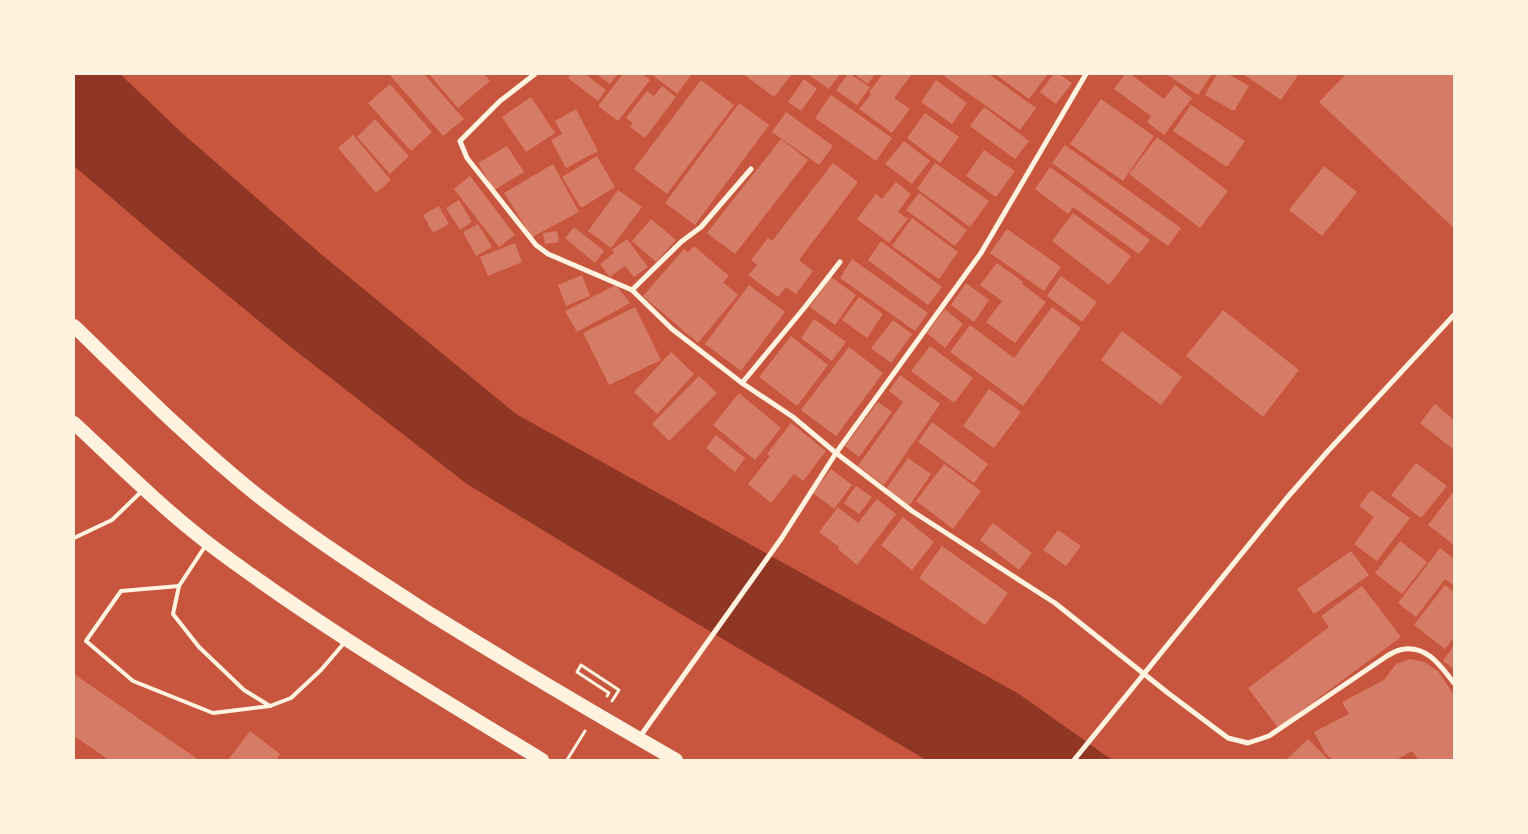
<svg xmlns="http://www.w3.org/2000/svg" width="1528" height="834" font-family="Ubuntu,sans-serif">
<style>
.water{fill:#8f3625}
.building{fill:#d67c66}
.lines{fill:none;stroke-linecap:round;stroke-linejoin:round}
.path{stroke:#fff3e0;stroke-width:3}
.service{stroke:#fff3e0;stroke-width:4}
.minor{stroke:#fff3e0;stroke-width:5}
.trunk{stroke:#fff3e0;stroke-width:14}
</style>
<rect width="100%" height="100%" fill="#c8553d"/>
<polygon class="water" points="74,74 120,74 181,132 322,255 516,414 1019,694 1112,760 926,760 681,614 467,484 287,344 181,257 74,166"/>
<g class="building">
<polygon points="389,74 424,74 464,119 443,136"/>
<polygon points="429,74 484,74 490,81 458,108"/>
<polygon points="571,74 585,74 606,90 598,101 568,78"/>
<polygon points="596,74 618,74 610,84"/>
<polygon points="623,74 642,74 650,80 618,121 598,106"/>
<polygon points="651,74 692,74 677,94"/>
<polygon points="743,74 792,74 774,97"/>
<polygon points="808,74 840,74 829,89"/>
<polygon points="848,74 850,74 870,87 857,105 836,90"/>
<polygon points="854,74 875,74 868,84"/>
<polygon points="883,74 912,74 894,98 910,109 892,133 859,109 871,94 869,92"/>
<polygon points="941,74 991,74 990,75 1036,108 1020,130"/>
<polygon points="995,74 1048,74 1029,99"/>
<polygon points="1054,74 1059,74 1072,83 1056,104 1040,92"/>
<polygon points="1125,74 1130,74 1164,99 1175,85 1192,98 1164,135 1147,122 1151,116 1114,89"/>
<polygon points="1166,74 1212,74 1198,95"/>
<polygon points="1217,74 1228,74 1249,86 1234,111 1205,95"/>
<polygon points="1243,74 1299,74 1281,100"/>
<polygon points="1346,74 1454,74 1454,228 1319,102"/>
<polygon points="804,79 817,89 801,111 788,102"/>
<polygon points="701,80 734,105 667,194 634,169"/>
<polygon points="936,80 967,103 952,124 921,102"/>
<polygon points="390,84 432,132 411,151 368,103"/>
<polygon points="662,86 676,97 645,138 630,127 633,123 626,118 647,91 654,96"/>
<polygon points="831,95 892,138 876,161 815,118"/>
<polygon points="531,97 555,133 526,152 502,117"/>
<polygon points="1101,99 1154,136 1123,181 1070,144"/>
<polygon points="739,103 769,125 695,225 665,203"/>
<polygon points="1191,105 1245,141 1227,167 1173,131"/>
<polygon points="984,107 1029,141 1015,159 970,126"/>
<polygon points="576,109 598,151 566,168 551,140 562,134 555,121"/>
<polygon points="786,112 833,146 819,165 772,132"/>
<polygon points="925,113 959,137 940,163 907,138"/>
<polygon points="375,119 409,156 390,174 357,137"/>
<polygon points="353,135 391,180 376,193 338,148"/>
<polygon points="1157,137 1228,191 1200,228 1129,174"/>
<polygon points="781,139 808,160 735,254 707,233"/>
<polygon points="904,141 930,161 912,184 885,164"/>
<polygon points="1065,145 1181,228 1168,246 1052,163"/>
<polygon points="507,146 524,172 494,190 478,163"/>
<polygon points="984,150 1015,171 996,197 966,176"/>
<polygon points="597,156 615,187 581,208 562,177"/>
<polygon points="833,163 858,182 799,260 813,271 796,294 786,287 778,297 748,275 757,265 751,260 768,238 772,241"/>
<polygon points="935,163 989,201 970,227 917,189"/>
<polygon points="553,164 579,212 532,237 504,193"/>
<polygon points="1324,166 1357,192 1322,236 1289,210"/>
<polygon points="1050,167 1150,240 1139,254 1073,207 1068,214 1035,189"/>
<polygon points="470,176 515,235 499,247 454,189"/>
<polygon points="896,182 911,194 898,212 908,219 889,243 857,219 876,194 882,199"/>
<polygon points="618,190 642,207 611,248 588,231"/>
<polygon points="919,193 967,230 955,246 906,210"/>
<polygon points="459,200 472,222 460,230 446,208"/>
<polygon points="439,206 449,224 433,233 423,215"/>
<polygon points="1073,213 1131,256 1109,285 1052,241"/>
<polygon points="912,218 958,252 939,279 892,246"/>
<polygon points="651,219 676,240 656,262 632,241"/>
<polygon points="478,224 492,247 476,256 463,232"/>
<polygon points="574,227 604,251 595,263 565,238"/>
<polygon points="1007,229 1061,267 1044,291 990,253"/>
<polygon points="557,231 559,242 545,244 543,233"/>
<polygon points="627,239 648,267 634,277 625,266 610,277 600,264 614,253 612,250"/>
<polygon points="881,241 942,287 928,305 868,260"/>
<polygon points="515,243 522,262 488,276 480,257"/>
<polygon points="694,246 729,276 723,282 738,295 698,343 643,296 684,249 688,252"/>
<polygon points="852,259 928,313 915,331 840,278"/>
<polygon points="997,263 1023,282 1022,284 1046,302 1015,343 986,322 1002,301 980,285"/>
<polygon points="582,275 590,296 566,306 558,285"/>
<polygon points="1061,276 1097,302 1082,322 1047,296"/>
<polygon points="831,277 856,295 835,325 810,307"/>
<polygon points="966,283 989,300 974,322 951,305"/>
<polygon points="616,285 630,303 577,332 565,311"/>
<polygon points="749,285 785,312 741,371 705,344"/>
<polygon points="859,297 883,314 867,338 842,320"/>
<polygon points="635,307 661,360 609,385 583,333"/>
<polygon points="1052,307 1081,328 1023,406 950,352 970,325 1014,358"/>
<polygon points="945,309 963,324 945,348 927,333"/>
<polygon points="1223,310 1299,370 1263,417 1186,356"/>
<polygon points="814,319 846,342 832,361 801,338"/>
<polygon points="893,320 912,334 891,363 871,348"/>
<polygon points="1122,331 1182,377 1161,405 1101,360"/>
<polygon points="791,336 828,365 797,406 759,377"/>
<polygon points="930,346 973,378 954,403 911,371"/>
<polygon points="849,347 883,373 836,436 801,410"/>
<polygon points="671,352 694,374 657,414 634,392"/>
<polygon points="900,375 940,404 884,485 858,466 903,402 889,391"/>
<polygon points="699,376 717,393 669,441 652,424"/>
<polygon points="989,389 1021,412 994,448 963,426"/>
<polygon points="739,393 781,428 755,460 713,425"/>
<polygon points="878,402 892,412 859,457 845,446"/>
<polygon points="1435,404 1454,420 1454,450 1420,423"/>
<polygon points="932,422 988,464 974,483 918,442"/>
<polygon points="791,423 826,451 803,481 794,474 771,503 748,484 770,456 767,454"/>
<polygon points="716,435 745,458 735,472 706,448"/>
<polygon points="908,458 931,474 909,506 886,489"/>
<polygon points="1416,463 1447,486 1421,518 1391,495"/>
<polygon points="944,464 981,491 953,529 916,501"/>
<polygon points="831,469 852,485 834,509 813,493"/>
<polygon points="856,486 872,497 859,514 844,503"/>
<polygon points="1371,490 1410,518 1377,561 1354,544 1374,517 1359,506"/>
<polygon points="1454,491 1454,545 1428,525"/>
<polygon points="877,499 896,514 857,565 838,549 839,547 819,532 838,507 858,523"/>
<polygon points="903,517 934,542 912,570 881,545"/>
<polygon points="993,523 1032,553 1019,570 980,540"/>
<polygon points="1058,530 1081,546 1066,566 1043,550"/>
<polygon points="1400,541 1427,562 1402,594 1375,573"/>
<polygon points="942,546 1008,593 985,625 919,578"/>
<polygon points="1440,548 1454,559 1454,586 1445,579 1416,617 1398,603"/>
<polygon points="1351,551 1369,575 1314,614 1297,589"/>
<polygon points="1445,585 1454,592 1454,637 1445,649 1414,625"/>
<polygon points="1362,586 1401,637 1278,728 1248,688 1329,627 1321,616"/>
<polygon points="1454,645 1454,669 1443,661"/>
<polygon points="1410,659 1424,662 1438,671 1454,695 1454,760 1419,760 1412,751 1396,760 1333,760 1325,753 1314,732 1349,714 1342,702 1384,680 1396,664"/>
<polygon points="74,674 196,758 194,760 109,760 74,736"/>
<polygon points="250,731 280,754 276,760 228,760"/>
<polygon points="1308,739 1329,760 1286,760"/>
</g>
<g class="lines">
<g class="path">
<polyline points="607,696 609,693 577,672 581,665 619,690 612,701"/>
<polyline points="567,760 585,731"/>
</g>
<g class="service">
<polyline points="74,538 112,520 143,490"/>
<polyline points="206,545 179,586 173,614 199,647 244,690 270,706"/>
<polyline points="179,586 121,591 86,641 133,681 213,713 270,706 291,698 321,670 345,642"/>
</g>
<g class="minor">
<polyline points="535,74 500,101 460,141 467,158 536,245 548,254 632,290"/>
<path d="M751 169 701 227 681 242 632 290 672 329 742 383 793 417 836 453 912 511 1055 603 1168 693 1228 738 1248 743 1269 736 1387 656C1392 653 1399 649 1405 649 1429 647 1441 667 1454 683"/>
<polyline points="742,383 805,307 840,262"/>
<polyline points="639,738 781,539 836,453 981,253 1086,74"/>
<polyline points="1074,760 1286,499 1328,451 1454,315"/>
</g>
<g class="trunk">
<path d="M74 326C134 384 192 443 257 495 313 539 373 577 432 615 513 665 594 713 676 760"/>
<path d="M74 423C118 464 161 507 209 544 315 624 429 691 542 760"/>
</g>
</g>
<rect width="1528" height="834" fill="none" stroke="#fff3e0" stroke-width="150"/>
</svg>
